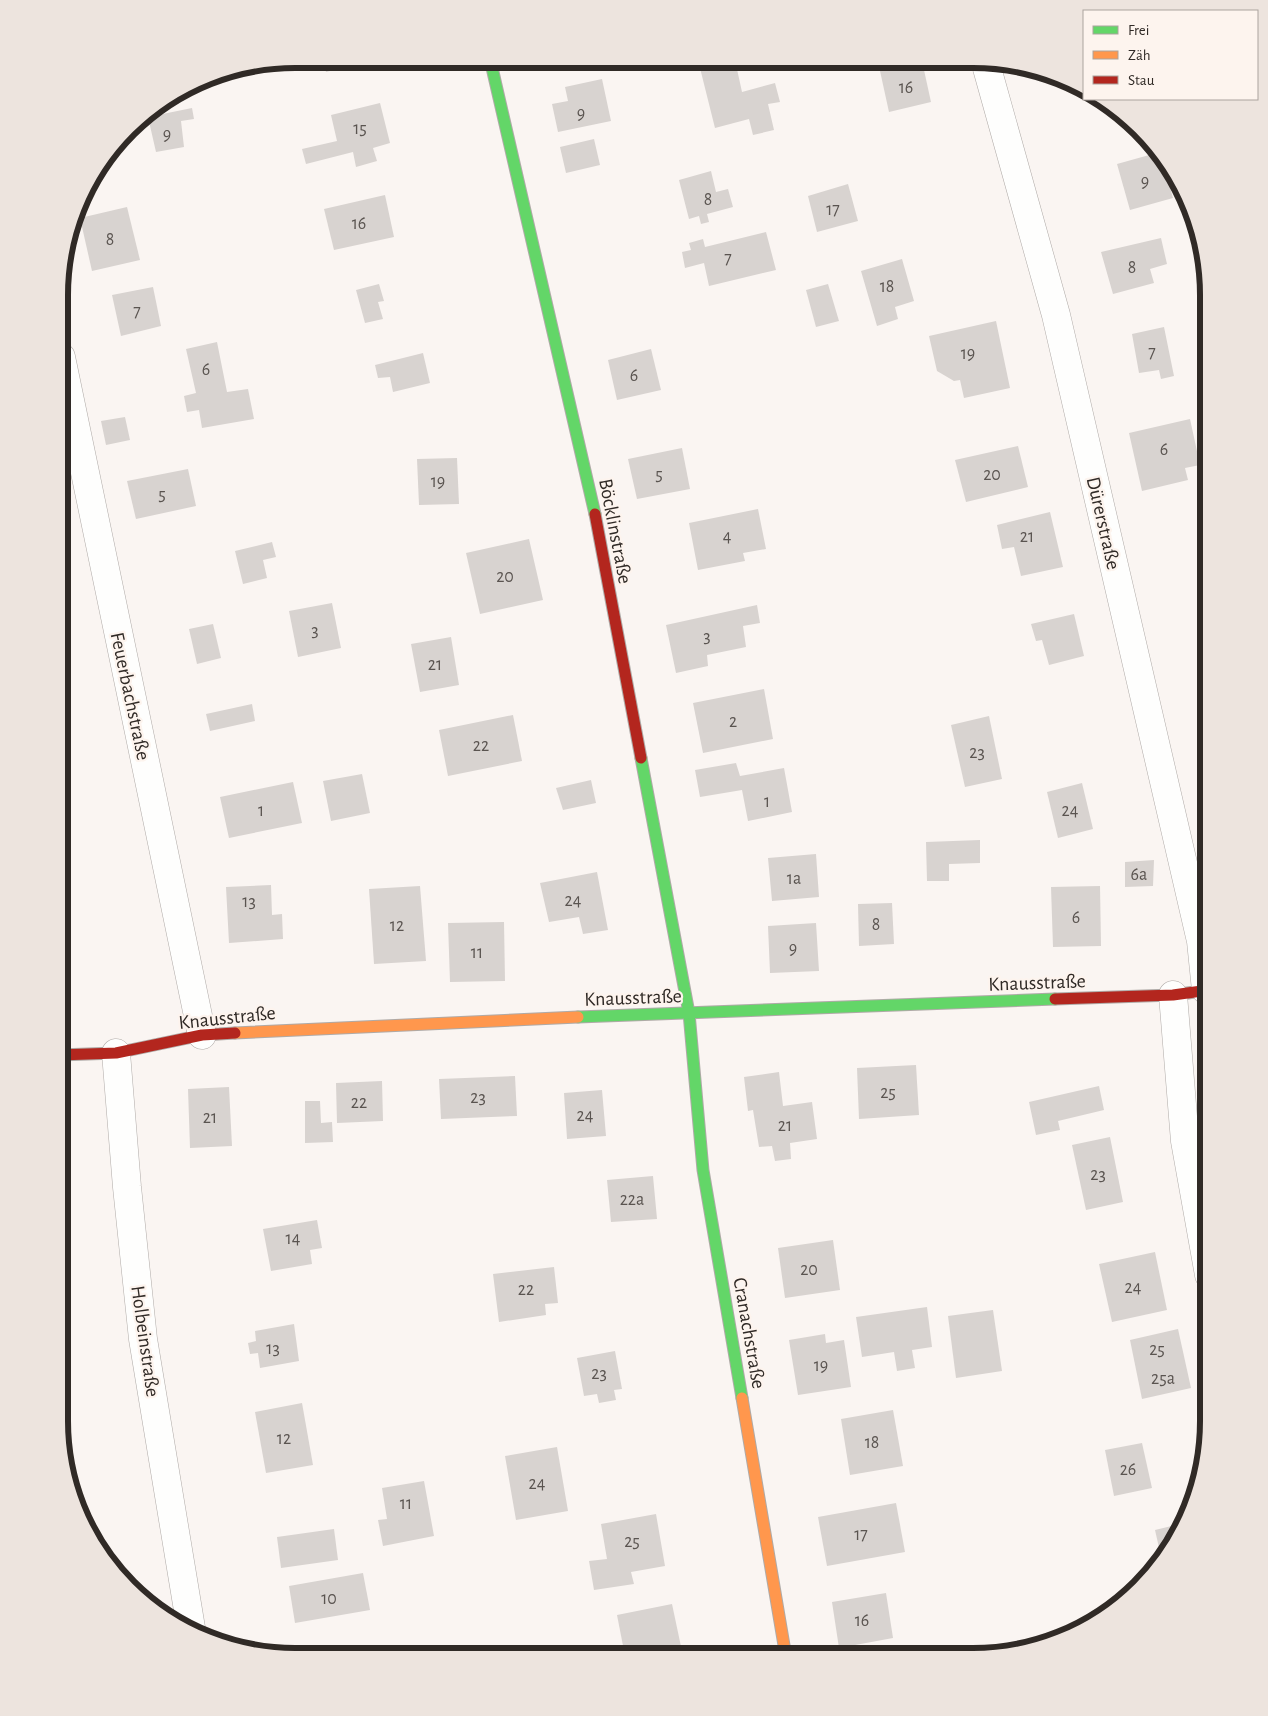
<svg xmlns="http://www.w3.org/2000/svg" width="1268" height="1716" font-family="'Alegreya Sans',sans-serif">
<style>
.building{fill:#d8d3d0}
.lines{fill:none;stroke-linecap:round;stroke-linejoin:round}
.street-casing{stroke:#afaaa7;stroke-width:29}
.fast-casing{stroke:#afaaa7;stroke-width:13}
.slow-casing{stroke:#afaaa7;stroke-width:13}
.jam-casing{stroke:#afaaa7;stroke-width:13}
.street{stroke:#fefefd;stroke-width:28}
.fast{stroke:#63d668;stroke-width:11}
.slow{stroke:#ff974d;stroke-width:11}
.jam{stroke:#b3261e;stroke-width:11}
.labels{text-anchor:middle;stroke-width:4.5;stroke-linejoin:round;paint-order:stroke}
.number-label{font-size:18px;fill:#5a5450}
.street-label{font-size:20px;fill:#302a26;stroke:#fdf4ee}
.rim{fill:none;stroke:#302a26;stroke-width:6}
</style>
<rect width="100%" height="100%" fill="#faf5f2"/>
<g class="building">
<polygon points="323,59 374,59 374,60 326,72"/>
<polygon points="698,60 735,60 742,92 775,83 780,102 768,104 774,130 753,135 749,119 715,128"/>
<polygon points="922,61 931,102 889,112 880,71"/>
<polygon points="602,79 611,121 558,132 552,104 568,101 565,87"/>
<polygon points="380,103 390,143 373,148 377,161 356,167 353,152 306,164 302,149 337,141 331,115"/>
<polygon points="192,108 194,119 181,121 184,147 156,152 148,117"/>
<polygon points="594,139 600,165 566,173 560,147"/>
<polygon points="1160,152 1173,198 1130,210 1117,164"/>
<polygon points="711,171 716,192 728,189 733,207 707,214 709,222 701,224 699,216 689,219 679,180"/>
<polygon points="848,184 858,221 817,232 808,196"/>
<polygon points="385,195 394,237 334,250 324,209"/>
<polygon points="127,207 140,260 92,271 80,218"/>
<polygon points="766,232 776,270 709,286 704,263 685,268 682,252 691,250 689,243 703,239 705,247"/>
<polygon points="1161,238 1167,264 1150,269 1154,283 1113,294 1101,252"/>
<polygon points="902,259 914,301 895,307 898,319 877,326 861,271"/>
<polygon points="379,284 384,301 378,302 383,319 365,323 356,290"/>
<polygon points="828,284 839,321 816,327 806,290"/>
<polygon points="153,287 161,326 121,336 112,295"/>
<polygon points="996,321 1010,388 964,398 960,380 954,381 937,371 929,336"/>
<polygon points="1164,327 1174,376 1161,379 1159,370 1139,373 1132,334"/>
<polygon points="217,342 227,392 248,389 254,419 202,428 199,410 187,412 184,396 196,393 186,349"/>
<polygon points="651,349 661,390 617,400 608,360"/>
<polygon points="423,353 430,383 393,392 390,377 378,378 375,365"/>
<polygon points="125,417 130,440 106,445 101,421"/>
<polygon points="1190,419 1200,465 1185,468 1188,480 1142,491 1129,433"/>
<polygon points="1018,446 1028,487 966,502 955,460"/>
<polygon points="682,448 690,489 637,499 628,459"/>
<polygon points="457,458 459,504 419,505 417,459"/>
<polygon points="188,469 196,506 136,519 127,481"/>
<polygon points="758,509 766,549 743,553 745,561 698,570 689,523"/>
<polygon points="1050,512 1063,567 1021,576 1014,547 1002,549 997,525"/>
<polygon points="529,539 543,600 480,614 466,553"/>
<polygon points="272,542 276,557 263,560 267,578 243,584 235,551"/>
<polygon points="332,603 341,648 298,657 289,611"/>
<polygon points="757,605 760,623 743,626 746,647 707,655 708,666 676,673 666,625"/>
<polygon points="1074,614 1084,656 1049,665 1042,640 1036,641 1031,624"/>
<polygon points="213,624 221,658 197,664 189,629"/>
<polygon points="451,637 459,685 420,692 411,644"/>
<polygon points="764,689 773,739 703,753 693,703"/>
<polygon points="252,704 255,721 210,731 206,714"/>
<polygon points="513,715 522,761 448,776 439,730"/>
<polygon points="989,716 1002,779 965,787 951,725"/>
<polygon points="736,763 740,776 784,768 792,812 748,821 742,790 700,797 695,770"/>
<polygon points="362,774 370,813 331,821 323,781"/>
<polygon points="591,780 596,803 563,810 556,788"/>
<polygon points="293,782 302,823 229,838 220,797"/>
<polygon points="1082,783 1093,829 1058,838 1047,792"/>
<polygon points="980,840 980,863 949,864 949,881 927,881 926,842"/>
<polygon points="816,854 819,897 772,901 768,858"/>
<polygon points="1154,860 1153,886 1125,887 1125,862"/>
<polygon points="597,872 608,930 583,934 579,917 549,922 540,883"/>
<polygon points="271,885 272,915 282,914 283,939 229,943 226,887"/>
<polygon points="420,886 426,961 374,964 369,889"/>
<polygon points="1100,886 1101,946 1053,947 1051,887"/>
<polygon points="892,903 894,944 859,946 858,904"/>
<polygon points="504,922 505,981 450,982 448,923"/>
<polygon points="816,923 819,971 770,973 768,926"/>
<polygon points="916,1065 919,1115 859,1119 857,1068"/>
<polygon points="779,1072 783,1106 812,1102 817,1139 790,1143 791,1159 775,1161 772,1146 759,1147 753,1110 748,1111 744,1077"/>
<polygon points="515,1076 517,1116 441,1119 439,1079"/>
<polygon points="382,1081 383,1121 337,1123 336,1083"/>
<polygon points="1099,1086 1104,1110 1058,1121 1060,1130 1036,1135 1029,1102"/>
<polygon points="229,1087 232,1146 190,1148 188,1089"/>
<polygon points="602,1090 606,1136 567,1139 564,1093"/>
<polygon points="305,1101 320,1101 321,1123 332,1122 333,1142 305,1143"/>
<polygon points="1110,1137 1123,1202 1086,1210 1072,1145"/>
<polygon points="653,1176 657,1219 611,1222 607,1180"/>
<polygon points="59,1192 68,1192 70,1241 59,1242"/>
<polygon points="317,1220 322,1248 310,1250 312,1264 271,1271 263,1229"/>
<polygon points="833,1240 840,1290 785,1298 778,1248"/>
<polygon points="1155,1252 1167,1310 1112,1322 1099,1264"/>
<polygon points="554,1267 558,1303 545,1304 546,1315 499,1322 493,1274"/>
<polygon points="59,1275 66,1324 59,1325"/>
<polygon points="927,1307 932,1347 912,1350 915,1368 897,1371 894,1352 862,1357 856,1317"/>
<polygon points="993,1310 1002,1371 956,1378 948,1316"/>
<polygon points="294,1324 299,1361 260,1368 258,1353 250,1354 248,1343 256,1341 255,1331"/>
<polygon points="1178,1329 1191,1388 1142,1399 1130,1340"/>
<polygon points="825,1334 826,1343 844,1340 851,1387 798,1395 789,1340"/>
<polygon points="615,1351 622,1389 614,1390 616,1400 599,1403 597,1394 584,1396 577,1358"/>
<polygon points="302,1403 313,1465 266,1473 255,1412"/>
<polygon points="893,1410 903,1466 850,1475 841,1419"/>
<polygon points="1142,1443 1152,1488 1114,1496 1105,1450"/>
<polygon points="557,1447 568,1511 516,1520 505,1456"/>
<polygon points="424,1481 434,1536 383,1546 378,1520 387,1519 382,1488"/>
<polygon points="896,1503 905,1552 827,1566 818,1517"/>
<polygon points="656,1514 665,1566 631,1572 634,1584 594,1590 589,1561 607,1559 601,1524"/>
<polygon points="1184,1523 1169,1553 1162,1561 1155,1530"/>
<polygon points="334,1529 338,1560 281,1568 277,1537"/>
<polygon points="363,1573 370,1610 295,1623 289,1586"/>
<polygon points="886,1593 893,1638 839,1648 832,1602"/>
<polygon points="672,1604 683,1656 625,1656 617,1615"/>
<polygon points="398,1645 400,1656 376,1656 375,1648"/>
</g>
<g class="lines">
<g class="street-casing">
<g id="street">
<polyline points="985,61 1056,315 1201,941 1206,990"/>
<polyline points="61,357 202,1035"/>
<polyline points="1173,995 1185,1141 1209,1275"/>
<polyline points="116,1053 127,1187 143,1339 191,1628"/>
</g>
</g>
<g class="fast-casing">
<g id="fast">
<polyline points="490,59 595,514"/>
<polyline points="641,758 689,1013 703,1170 742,1398"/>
<polyline points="578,1017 1055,999"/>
</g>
</g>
<g class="slow-casing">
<g id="slow">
<polyline points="235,1033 578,1017"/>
<polyline points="742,1398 786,1657"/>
</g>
</g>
<g class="jam-casing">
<g id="jam">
<polyline points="595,514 641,758"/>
<polyline points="1055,999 1173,995 1209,990"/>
<polyline points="59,1055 116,1053 202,1035 235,1033"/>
</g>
</g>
<use href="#street" class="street"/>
<use href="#fast" class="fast"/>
<use href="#slow" class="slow"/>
<use href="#jam" class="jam"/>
</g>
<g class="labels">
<g class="number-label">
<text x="906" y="93">16</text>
<text x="581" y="119">9</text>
<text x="360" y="134">15</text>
<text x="167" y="140">9</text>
<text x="1145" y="187">9</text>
<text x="708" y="205">8</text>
<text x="833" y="215">17</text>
<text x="359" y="229">16</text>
<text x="110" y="245">8</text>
<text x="728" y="264">7</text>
<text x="1132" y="273">8</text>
<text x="887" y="292">18</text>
<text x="137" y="317">7</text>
<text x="1152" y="358">7</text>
<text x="968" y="359">19</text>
<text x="206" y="375">6</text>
<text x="634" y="381">6</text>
<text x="1164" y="455">6</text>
<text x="659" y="480">5</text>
<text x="992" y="480">20</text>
<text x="438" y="487">19</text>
<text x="162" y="500">5</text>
<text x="727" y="542">4</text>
<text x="1027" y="542">21</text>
<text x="505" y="582">20</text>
<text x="315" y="636">3</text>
<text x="707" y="642">3</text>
<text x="435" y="670">21</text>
<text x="733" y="727">2</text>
<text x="481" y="751">22</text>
<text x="977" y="758">23</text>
<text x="767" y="807">1</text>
<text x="261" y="816">1</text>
<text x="1070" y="816">24</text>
<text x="1139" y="880">6a</text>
<text x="794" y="884">1a</text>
<text x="573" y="906">24</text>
<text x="249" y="907">13</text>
<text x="1076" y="923">6</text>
<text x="876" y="930">8</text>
<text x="397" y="931">12</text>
<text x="793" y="954">9</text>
<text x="477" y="958">11</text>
<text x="888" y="1098">25</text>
<text x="478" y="1103">23</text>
<text x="359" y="1108">22</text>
<text x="585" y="1121">24</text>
<text x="210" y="1123">21</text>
<text x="785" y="1131">21</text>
<text x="1098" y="1180">23</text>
<text x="632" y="1205">22a</text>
<text x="293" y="1244">14</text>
<text x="809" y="1275">20</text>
<text x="1133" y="1293">24</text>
<text x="526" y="1295">22</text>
<text x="273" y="1354">13</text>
<text x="1157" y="1355">25</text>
<text x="821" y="1371">19</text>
<text x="599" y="1379">23</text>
<text x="1163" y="1384">25a</text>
<text x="284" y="1444">12</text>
<text x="872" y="1448">18</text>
<text x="1128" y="1475">26</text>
<text x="537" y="1489">24</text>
<text x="406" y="1509">11</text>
<text x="861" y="1540">17</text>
<text x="632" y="1547">25</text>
<text x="329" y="1604">10</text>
<text x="862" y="1626">16</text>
</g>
<g class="street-label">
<text transform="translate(1104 523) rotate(77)" y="7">Dürerstraße</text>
<text transform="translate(616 531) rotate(79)" y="7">Böcklinstraße</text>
<text transform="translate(131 696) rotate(78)" y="7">Feuerbachstraße</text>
<text transform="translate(1037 982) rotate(-2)" y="7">Knausstraße</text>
<text transform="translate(633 997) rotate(-2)" y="7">Knausstraße</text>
<text transform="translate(227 1017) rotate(-6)" y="7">Knausstraße</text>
<text transform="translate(750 1333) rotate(80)" y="7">Cranachstraße</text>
<text transform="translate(146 1341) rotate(82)" y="7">Holbeinstraße</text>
</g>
</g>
<path d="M0 0H1268V1716H0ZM295 68H973A227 227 0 0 1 1200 295V1421A227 227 0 0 1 973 1648H295A227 227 0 0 1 68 1421V295A227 227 0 0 1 295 68Z" fill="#ede4de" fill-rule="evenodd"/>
<path class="rim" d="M295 68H973A227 227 0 0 1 1200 295V1421A227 227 0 0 1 973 1648H295A227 227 0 0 1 68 1421V295A227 227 0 0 1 295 68Z"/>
<rect x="1083" y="10" width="175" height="90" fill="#fdf4ee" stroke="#aba39e"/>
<rect x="1093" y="26" width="25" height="8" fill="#63d668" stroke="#aba39e"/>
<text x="1128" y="35" font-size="15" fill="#302a26">Frei</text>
<rect x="1093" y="51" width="25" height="8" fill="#ff974d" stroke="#aba39e"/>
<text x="1128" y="60" font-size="15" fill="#302a26">Zäh</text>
<rect x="1093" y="76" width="25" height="8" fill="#b3261e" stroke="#aba39e"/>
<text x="1128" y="85" font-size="15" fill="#302a26">Stau</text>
</svg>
